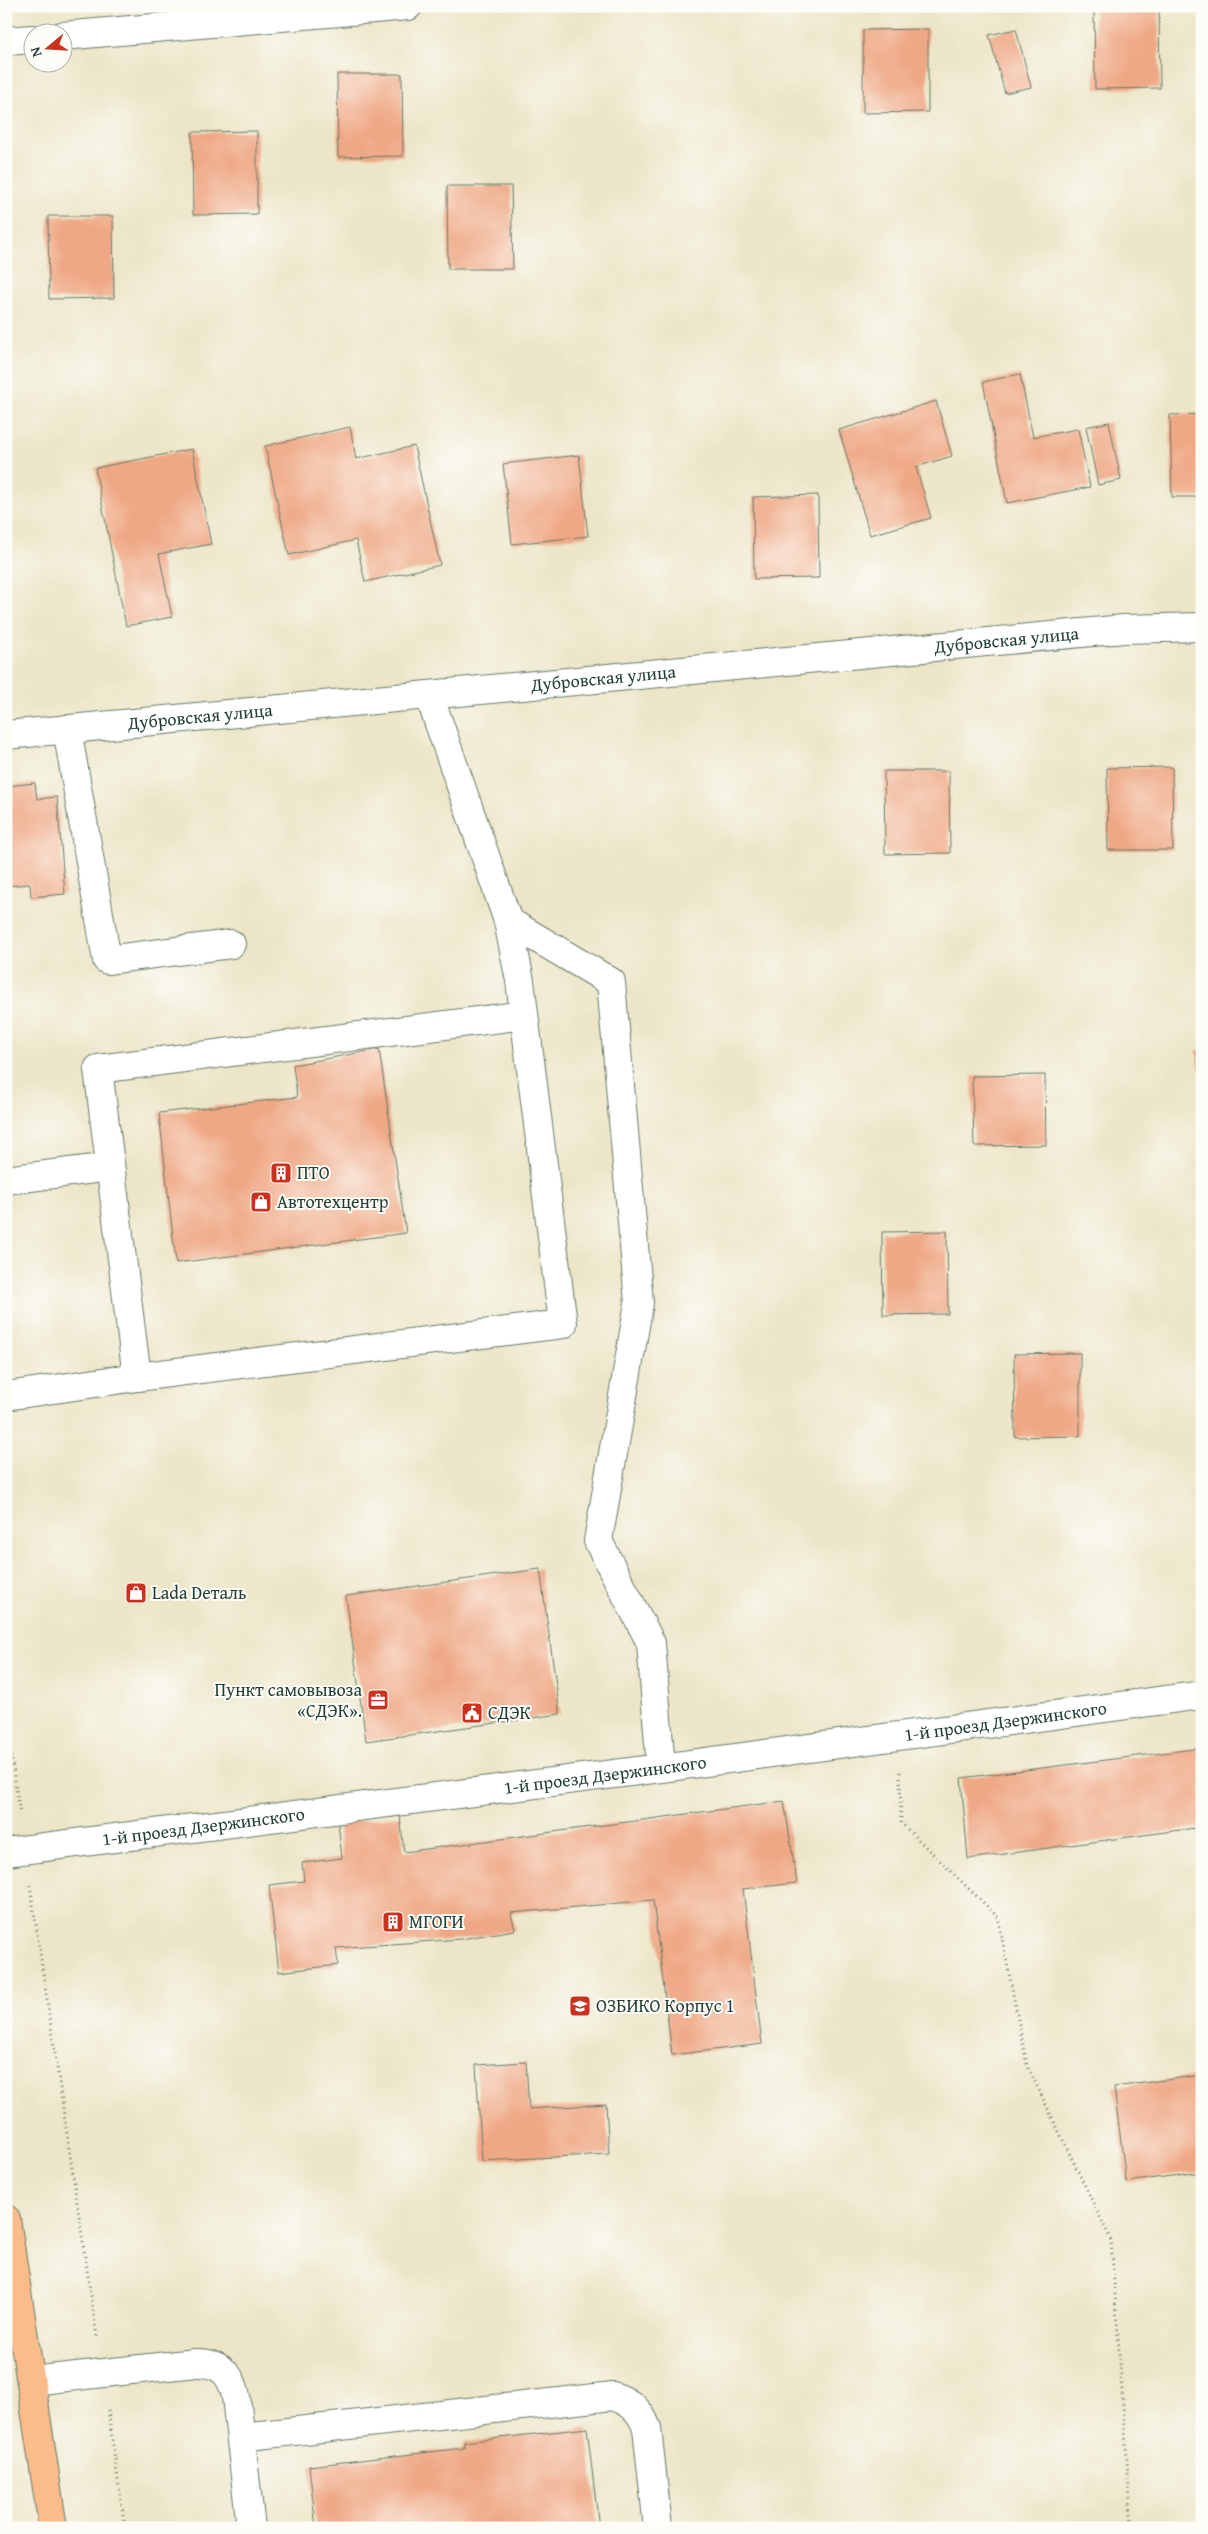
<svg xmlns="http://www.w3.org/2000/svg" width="1208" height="2534" font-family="'Gentium Book Plus',serif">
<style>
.building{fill:#efa885}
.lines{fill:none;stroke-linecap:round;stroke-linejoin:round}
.minor-casing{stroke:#677867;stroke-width:30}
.major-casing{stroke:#677867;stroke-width:30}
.path{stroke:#677867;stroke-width:3;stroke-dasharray:1 4;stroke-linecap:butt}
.minor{stroke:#fff;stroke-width:28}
.major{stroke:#f9bc8a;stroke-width:28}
.labels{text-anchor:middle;stroke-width:4;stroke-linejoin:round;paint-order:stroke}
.street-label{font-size:18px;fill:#1f3d34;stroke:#fdfcf7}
.poi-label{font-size:18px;fill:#1f3d34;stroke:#fdfcf7;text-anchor:start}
</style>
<rect width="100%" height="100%" fill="#fdfcf7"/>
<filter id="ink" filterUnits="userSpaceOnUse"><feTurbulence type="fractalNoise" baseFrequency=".02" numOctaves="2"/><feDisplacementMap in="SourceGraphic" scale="10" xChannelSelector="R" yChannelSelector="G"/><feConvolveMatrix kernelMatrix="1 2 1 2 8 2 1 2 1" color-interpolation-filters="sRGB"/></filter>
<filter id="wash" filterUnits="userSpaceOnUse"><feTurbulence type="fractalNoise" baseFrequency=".0096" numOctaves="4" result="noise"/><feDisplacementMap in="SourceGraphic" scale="20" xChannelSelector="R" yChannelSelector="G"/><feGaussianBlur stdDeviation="1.12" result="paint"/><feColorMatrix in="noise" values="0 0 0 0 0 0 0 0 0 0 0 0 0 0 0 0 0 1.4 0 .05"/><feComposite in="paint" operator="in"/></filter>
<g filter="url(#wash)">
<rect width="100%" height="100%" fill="#ece5c7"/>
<g id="blocks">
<g class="building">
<polygon points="1094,6 1159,6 1160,88 1095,89"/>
<polygon points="928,29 928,112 863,113 863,30"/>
<polygon points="1016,29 1031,87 1005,93 989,35"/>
<polygon points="337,74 402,74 403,156 338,157"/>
<polygon points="257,131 257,214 193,215 192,132"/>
<polygon points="447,186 511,186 513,269 448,269"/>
<polygon points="48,216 113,216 114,298 49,299"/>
<polygon points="1020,374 1033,437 1078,429 1090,487 1007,503 983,382"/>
<polygon points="936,401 952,456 916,467 931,518 870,535 839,430"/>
<polygon points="1202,414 1202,497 1172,497 1170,415"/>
<polygon points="1109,422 1121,480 1098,485 1086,427"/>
<polygon points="350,427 356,459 414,446 440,565 365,582 356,540 289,555 265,446"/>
<polygon points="192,449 211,544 159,554 172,617 126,626 95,468"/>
<polygon points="579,455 588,536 512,544 503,464"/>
<polygon points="818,495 819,578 754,579 753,497"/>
<polygon points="1172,767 1173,850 1108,850 1107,768"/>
<polygon points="884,771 949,771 950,853 885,854"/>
<polygon points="35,783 37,799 57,797 65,894 31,897 30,884 6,886 6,786"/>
<polygon points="379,1049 406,1233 176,1263 159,1113 297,1097 293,1065"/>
<polygon points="1196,1050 1202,1050 1202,1077 1201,1077"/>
<polygon points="1045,1075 1046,1145 974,1146 972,1076"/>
<polygon points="947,1231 948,1314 883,1315 882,1232"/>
<polygon points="1080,1353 1080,1436 1015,1437 1014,1354"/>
<polygon points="540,1569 560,1714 366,1741 346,1596"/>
<polygon points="1202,1748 1202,1827 968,1859 961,1778"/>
<polygon points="784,1801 797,1883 743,1889 762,2044 672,2055 653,1900 511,1913 515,1930 461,1939 336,1948 338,1965 279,1972 269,1885 304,1881 302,1863 342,1858 338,1823 400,1816 404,1852"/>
<polygon points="526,2062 529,2109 606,2104 609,2154 482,2161 476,2065"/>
<polygon points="1202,2075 1202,2172 1126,2182 1114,2087"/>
<polygon points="587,2428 599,2528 316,2528 309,2466 464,2448 464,2442"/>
</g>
</g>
</g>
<g filter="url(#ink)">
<use href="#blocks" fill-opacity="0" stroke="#677867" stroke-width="1"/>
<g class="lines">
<g class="minor-casing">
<g id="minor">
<polyline points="62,36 408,6"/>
<polyline points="6,41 32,39"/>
<polyline points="429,695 508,921 611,982 639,1303 598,1541 651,1643 661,1768"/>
<polyline points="67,729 107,960 231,944"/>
<path id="s1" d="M6 735 1124 629 1202 627"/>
<polyline points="508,921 520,981 563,1324 137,1377 98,1069 524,1015"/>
<polyline points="6,1180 110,1167"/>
<polyline points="6,1396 137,1377"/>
<path id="s2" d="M6 1852 661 1768 1202 1695"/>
<path d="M31 2381 195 2363C220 2362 232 2374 236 2397L251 2528"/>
<path d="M241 2437 613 2396C631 2402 640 2410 647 2428L658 2528"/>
</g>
</g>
<g class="major-casing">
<polyline id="major" points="6,2219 53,2528"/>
</g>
<g class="path">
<polyline points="6,1721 20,1815"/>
<polyline points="900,1772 901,1823 998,1917 1027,2065 1111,2240 1132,2528"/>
<polyline points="30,1885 97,2337"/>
<polyline points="108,2410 125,2528"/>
</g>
<use href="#minor" class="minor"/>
<use href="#major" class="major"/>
</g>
</g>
<defs>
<g id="building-square" transform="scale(1.125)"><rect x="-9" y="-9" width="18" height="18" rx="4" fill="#c8321e" stroke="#fdfcf7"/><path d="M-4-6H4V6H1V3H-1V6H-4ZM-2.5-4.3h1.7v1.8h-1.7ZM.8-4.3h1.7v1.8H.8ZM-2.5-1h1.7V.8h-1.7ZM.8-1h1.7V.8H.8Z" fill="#fff"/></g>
<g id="shop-square" transform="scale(1.125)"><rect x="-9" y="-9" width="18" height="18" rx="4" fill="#c8321e" stroke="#fdfcf7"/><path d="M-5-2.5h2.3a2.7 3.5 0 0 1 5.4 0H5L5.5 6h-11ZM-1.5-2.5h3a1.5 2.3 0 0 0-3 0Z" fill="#fff"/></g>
<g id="office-square" transform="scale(1.125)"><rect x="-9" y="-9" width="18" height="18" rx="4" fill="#c8321e" stroke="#fdfcf7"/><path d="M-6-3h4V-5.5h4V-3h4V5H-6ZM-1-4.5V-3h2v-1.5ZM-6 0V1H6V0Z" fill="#fff"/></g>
<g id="civic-square" transform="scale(1.125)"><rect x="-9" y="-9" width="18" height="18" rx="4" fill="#c8321e" stroke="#fdfcf7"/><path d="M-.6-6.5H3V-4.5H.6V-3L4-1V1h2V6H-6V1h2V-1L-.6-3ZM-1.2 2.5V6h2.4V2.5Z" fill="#fff"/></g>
<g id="university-square" transform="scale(1.125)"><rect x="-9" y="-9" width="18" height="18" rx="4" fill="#c8321e" stroke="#fdfcf7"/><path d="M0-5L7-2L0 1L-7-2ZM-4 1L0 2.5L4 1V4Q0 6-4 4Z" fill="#fff"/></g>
</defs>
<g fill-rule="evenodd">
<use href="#building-square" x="281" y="1173"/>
<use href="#shop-square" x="261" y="1202"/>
<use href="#shop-square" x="136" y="1593"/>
<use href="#office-square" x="378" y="1700"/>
<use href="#civic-square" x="472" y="1713"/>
<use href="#building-square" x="393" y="1922"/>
<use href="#university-square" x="580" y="2006"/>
</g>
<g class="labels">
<g class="street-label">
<text dy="6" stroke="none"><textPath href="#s1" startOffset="1005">Дубровская улица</textPath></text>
<text dy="6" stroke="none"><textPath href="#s1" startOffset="600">Дубровская улица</textPath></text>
<text dy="6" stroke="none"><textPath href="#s1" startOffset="195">Дубровская улица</textPath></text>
<text dy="6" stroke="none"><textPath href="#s2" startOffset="1008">1-й проезд Дзержинского</textPath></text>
<text dy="6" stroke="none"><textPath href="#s2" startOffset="604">1-й проезд Дзержинского</textPath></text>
<text dy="6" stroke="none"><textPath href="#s2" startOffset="199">1-й проезд Дзержинского</textPath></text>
</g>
<g class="poi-label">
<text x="297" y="1179">ПТО</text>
<text x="277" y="1208">Автотехцентр</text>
<text x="152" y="1599">Lada Dеталь</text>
<text x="362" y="1696" text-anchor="end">Пункт самовывоза<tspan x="362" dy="21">«СДЭК».</tspan></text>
<text x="488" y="1719">СДЭК</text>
<text x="409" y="1928">МГОГИ</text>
<text x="596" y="2012">ОЗБИКО Корпус 1</text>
</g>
</g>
<rect width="1208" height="2534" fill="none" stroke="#fdfcf7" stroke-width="25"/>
<g transform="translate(48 48) rotate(252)"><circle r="24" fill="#fdfcf7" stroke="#a4b0a9"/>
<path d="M0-4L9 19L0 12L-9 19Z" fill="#c8321e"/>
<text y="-8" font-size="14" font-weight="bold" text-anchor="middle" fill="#1f3d34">N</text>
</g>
</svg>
